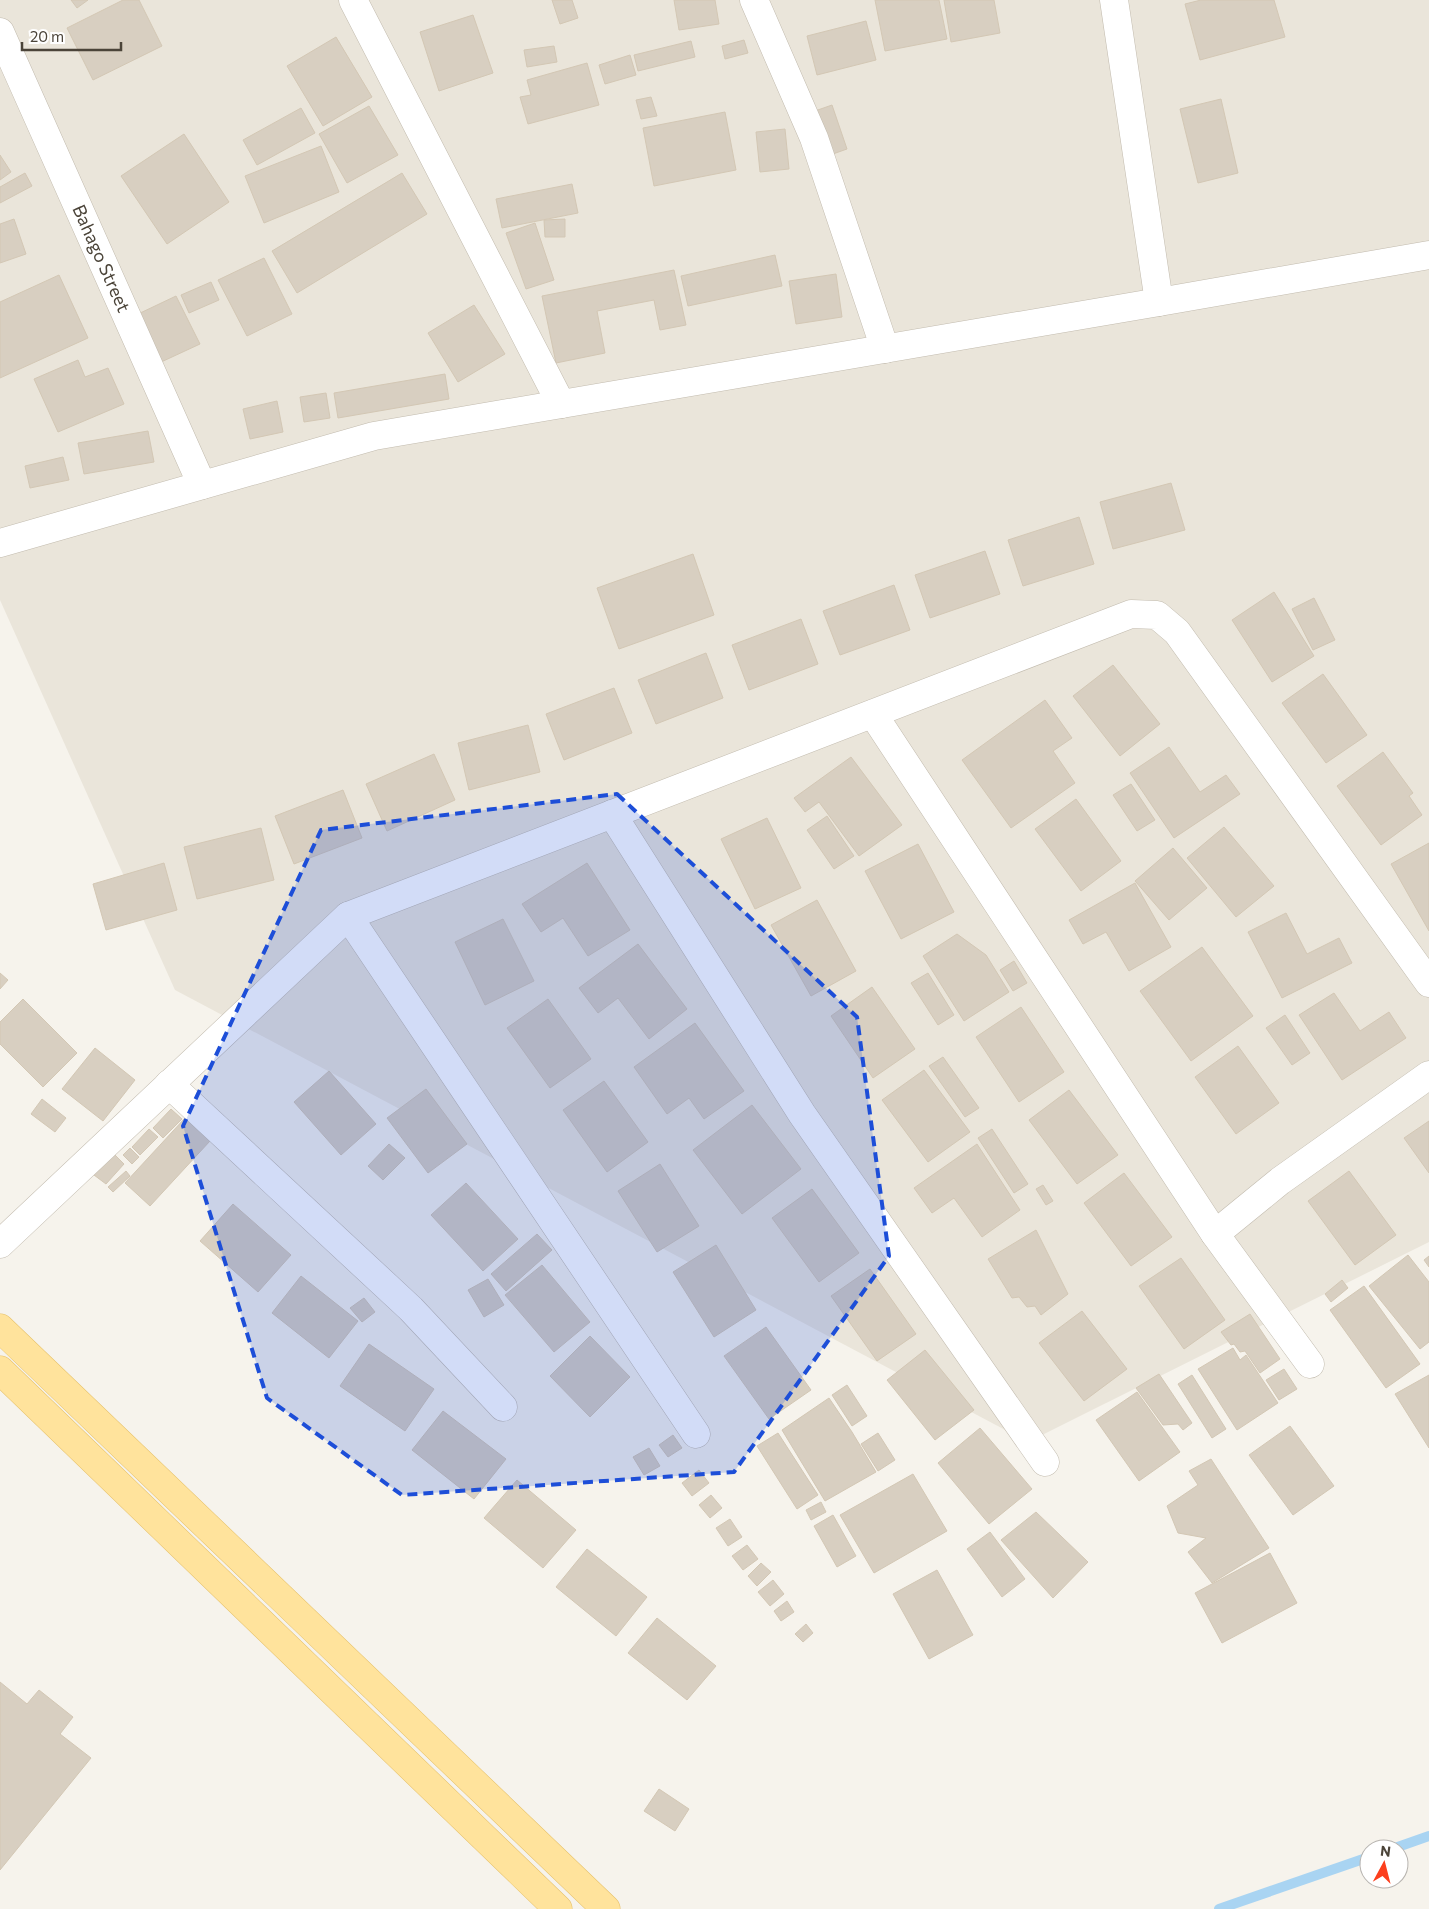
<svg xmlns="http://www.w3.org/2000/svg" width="1429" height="1909" font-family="Commissioner,sans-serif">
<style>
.residential{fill:#eae5da}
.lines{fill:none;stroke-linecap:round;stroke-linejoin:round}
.stream{stroke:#a9d4f2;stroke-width:10}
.building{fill:#d8cfc1;stroke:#d3c7b4}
.minor-casing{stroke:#c2bbae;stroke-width:29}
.major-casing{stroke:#e6c16a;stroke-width:29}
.minor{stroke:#fff;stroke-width:28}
.major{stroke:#ffe39c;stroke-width:28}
.marked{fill:#1d4ed8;fill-opacity:0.2;stroke:#1d4ed8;stroke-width:4;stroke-dasharray:10 6;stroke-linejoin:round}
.labels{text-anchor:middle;stroke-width:4;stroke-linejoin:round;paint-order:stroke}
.street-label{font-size:18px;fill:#4b4439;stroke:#fff}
</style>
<rect width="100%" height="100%" fill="#f6f3ec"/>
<polygon class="residential" points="0,0 1429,0 1429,1242 1028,1442 175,990 0,600"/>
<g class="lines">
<g class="stream">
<polyline points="1392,1849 1429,1836"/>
<polyline points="1219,1909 1369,1857"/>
</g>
</g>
<g class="building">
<polygon points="71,0 88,0 77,8"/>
<polygon points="123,0 139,0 162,46 93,80 67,28"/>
<polygon points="552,0 572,0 578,18 560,24"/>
<polygon points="674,0 715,0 719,24 679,30"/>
<polygon points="875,0 939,0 947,39 885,51"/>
<polygon points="944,0 994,0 1000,33 951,42"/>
<polygon points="1201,0 1274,0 1285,37 1200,60 1185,4"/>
<polygon points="473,15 493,73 439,91 420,32"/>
<polygon points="866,21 876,60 817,75 807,36"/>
<polygon points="336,37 372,97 323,126 287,66"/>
<polygon points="744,40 748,53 725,59 722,46"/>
<polygon points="691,41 695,57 638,71 634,55"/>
<polygon points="554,46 557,62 527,67 524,50"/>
<polygon points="630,55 636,75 605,84 599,65"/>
<polygon points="587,63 599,105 528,124 520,97 531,95 527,80"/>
<polygon points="651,97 657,116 641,119 636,100"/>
<polygon points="1221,99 1238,173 1198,183 1180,109"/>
<polygon points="832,105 847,149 830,155 815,111"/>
<polygon points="369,106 398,155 347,183 319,134"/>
<polygon points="301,108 315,133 257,165 243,140"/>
<polygon points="725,112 736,170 654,186 643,128"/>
<polygon points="785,129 789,169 760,172 756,132"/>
<polygon points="184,134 229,202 167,244 121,176"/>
<polygon points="321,146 339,192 264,223 245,176"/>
<polygon points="0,155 11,172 0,180"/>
<polygon points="25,173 32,186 0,203 0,187"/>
<polygon points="402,173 427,214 297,293 272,251"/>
<polygon points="572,184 578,213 502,228 496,199"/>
<polygon points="14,219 26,254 0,263 0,224"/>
<polygon points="565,219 565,237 545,237 544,220"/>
<polygon points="535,223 554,280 526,289 506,233"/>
<polygon points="775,255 782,286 688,306 681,276"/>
<polygon points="264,258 292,314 247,336 218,280"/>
<polygon points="674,270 686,325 660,330 654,300 597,311 605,353 556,363 542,296"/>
<polygon points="836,274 842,317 796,324 789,281"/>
<polygon points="59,275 88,338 0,378 0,302"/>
<polygon points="211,282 219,300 189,313 181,295"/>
<polygon points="176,296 200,344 159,363 136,315"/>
<polygon points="474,305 505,354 458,382 428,333"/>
<polygon points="78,360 85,377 108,368 124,404 58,432 34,379"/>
<polygon points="445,374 449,399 338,418 334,393"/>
<polygon points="326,393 330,418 304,422 300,397"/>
<polygon points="277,401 283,432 250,439 243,409"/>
<polygon points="148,431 154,462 84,474 78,443"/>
<polygon points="63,457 69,480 30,488 25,466"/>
<polygon points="1171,483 1185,530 1113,549 1100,502"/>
<polygon points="1079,517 1094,564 1023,586 1008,540"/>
<polygon points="985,551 1000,594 930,618 915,575"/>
<polygon points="693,554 714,615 619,649 597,588"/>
<polygon points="894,585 910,630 840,655 823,611"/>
<polygon points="1274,592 1314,656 1272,682 1232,620"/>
<polygon points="1314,598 1335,640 1313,650 1292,609"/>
<polygon points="801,619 818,664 749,690 732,645"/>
<polygon points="706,653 723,698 656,724 638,680"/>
<polygon points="1113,665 1160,724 1120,756 1073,696"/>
<polygon points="1323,674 1367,735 1326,763 1282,703"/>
<polygon points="614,688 632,733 564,760 546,714"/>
<polygon points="1045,700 1072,738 1053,751 1075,783 1011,828 962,760"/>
<polygon points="528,725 540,772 469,790 458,743"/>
<polygon points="1169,747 1200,792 1226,775 1240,794 1174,838 1130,773"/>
<polygon points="1383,752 1413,793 1409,796 1422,815 1381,845 1337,786"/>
<polygon points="434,754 455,800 387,831 366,784"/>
<polygon points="851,757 902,825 859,856 819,802 805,812 794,798"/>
<polygon points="1131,784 1155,820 1137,831 1113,795"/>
<polygon points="343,790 362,838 294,864 275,816"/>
<polygon points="1076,799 1121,861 1081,891 1035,829"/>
<polygon points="827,816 854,856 834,869 807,830"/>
<polygon points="767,818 801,888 755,909 721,839"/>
<polygon points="1224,827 1274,886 1236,917 1187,858"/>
<polygon points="261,828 274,880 197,899 184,847"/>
<polygon points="1429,843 1429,931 1391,864"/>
<polygon points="918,844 954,912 901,939 865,871"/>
<polygon points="1173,848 1207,888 1169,920 1135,881"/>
<polygon points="164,863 177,910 106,930 93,884"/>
<polygon points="587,863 630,930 588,956 563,918 541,932 522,904"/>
<polygon points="1135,883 1171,947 1129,971 1106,932 1083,944 1069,920"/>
<polygon points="817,900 856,971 811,996 771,925"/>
<polygon points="1286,913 1307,954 1339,938 1352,963 1282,998 1248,932"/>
<polygon points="503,919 534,981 485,1005 455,942"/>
<polygon points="957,934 986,955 1009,992 964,1021 923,956"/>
<polygon points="638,944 687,1009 649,1039 618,998 598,1013 579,988"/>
<polygon points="1202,947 1253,1016 1191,1061 1140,991"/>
<polygon points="1014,961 1027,983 1013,991 1000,970"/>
<polygon points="0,973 8,980 0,989"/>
<polygon points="928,973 954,1015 938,1025 911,983"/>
<polygon points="872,987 915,1049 873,1078 831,1016"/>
<polygon points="1334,993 1360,1031 1389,1012 1406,1038 1342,1080 1299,1015"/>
<polygon points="23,999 77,1053 43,1087 0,1044 0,1022"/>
<polygon points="548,999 591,1059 550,1088 507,1028"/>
<polygon points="1021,1007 1064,1072 1019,1102 976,1037"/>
<polygon points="1285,1015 1310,1053 1292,1065 1266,1028"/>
<polygon points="695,1023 744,1091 704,1119 689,1098 667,1114 634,1067"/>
<polygon points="1238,1046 1279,1103 1236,1134 1195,1077"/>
<polygon points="95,1048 135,1080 103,1121 62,1089"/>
<polygon points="943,1057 979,1108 965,1117 929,1066"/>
<polygon points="924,1070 970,1132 928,1162 882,1100"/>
<polygon points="329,1071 376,1124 341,1155 294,1102"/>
<polygon points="604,1081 648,1142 607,1172 563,1110"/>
<polygon points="426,1089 467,1144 428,1173 387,1118"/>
<polygon points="1069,1090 1118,1155 1077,1184 1029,1120"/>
<polygon points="42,1099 66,1118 55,1132 31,1114"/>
<polygon points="752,1105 801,1169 742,1214 693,1150"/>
<polygon points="171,1109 182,1119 163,1138 153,1128"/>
<polygon points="185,1118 210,1141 150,1206 125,1183"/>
<polygon points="1429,1121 1429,1173 1404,1138"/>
<polygon points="149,1129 158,1137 140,1155 132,1147"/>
<polygon points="992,1129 1028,1184 1014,1193 978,1138"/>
<polygon points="389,1144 405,1158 383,1180 368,1166"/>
<polygon points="977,1144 1020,1210 982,1237 954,1198 932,1213 914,1188"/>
<polygon points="130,1148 139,1157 132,1164 123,1155"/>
<polygon points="113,1153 124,1164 106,1184 94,1175"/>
<polygon points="660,1164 699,1226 657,1252 618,1191"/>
<polygon points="126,1171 130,1176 113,1192 108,1187"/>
<polygon points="1349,1171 1396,1235 1355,1265 1308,1201"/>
<polygon points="1124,1173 1172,1237 1131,1266 1084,1203"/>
<polygon points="466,1183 518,1239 483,1271 431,1215"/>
<polygon points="1043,1185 1053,1201 1046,1205 1036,1189"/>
<polygon points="812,1189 859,1253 819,1282 772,1218"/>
<polygon points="233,1204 291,1255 258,1292 200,1241"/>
<polygon points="1036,1230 1068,1294 1041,1315 1035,1306 1027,1307 1019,1297 1012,1298 988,1259"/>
<polygon points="537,1234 552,1250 506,1291 491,1274"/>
<polygon points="716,1245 756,1310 714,1337 673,1272"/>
<polygon points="1408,1255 1429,1282 1429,1342 1420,1349 1369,1286"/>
<polygon points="1429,1256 1429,1267 1424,1260"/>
<polygon points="1181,1258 1225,1320 1184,1349 1139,1286"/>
<polygon points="542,1265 590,1322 554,1352 505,1295"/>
<polygon points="870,1269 916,1334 877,1361 831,1296"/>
<polygon points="301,1276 358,1321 329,1358 272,1313"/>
<polygon points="488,1279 504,1305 484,1317 468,1290"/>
<polygon points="1342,1280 1348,1288 1331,1302 1325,1294"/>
<polygon points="1364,1286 1420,1364 1386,1388 1330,1310"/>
<polygon points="364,1298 375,1312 362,1322 350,1308"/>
<polygon points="1082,1311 1127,1369 1084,1401 1039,1343"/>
<polygon points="1250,1314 1280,1359 1260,1373 1245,1351 1240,1352 1234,1344 1231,1345 1221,1332"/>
<polygon points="766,1327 811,1390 769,1419 724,1356"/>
<polygon points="590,1336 630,1377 590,1417 550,1376"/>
<polygon points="369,1344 434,1389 405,1431 340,1386"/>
<polygon points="1233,1348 1240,1360 1246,1355 1278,1403 1237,1430 1198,1369"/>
<polygon points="925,1350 974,1410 935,1440 887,1380"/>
<polygon points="1284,1369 1297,1389 1279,1400 1266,1380"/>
<polygon points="1159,1374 1192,1423 1183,1430 1178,1424 1163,1425 1136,1388"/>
<polygon points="1192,1375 1226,1429 1212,1438 1178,1384"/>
<polygon points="1429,1375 1429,1448 1395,1394"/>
<polygon points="847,1385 867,1416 852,1426 832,1395"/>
<polygon points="1137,1392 1180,1452 1139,1481 1096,1420"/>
<polygon points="829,1398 852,1432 876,1472 825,1501 782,1430"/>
<polygon points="443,1411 506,1459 474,1499 412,1450"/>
<polygon points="1290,1426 1334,1486 1293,1515 1249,1455"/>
<polygon points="980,1428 1032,1489 989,1524 938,1463"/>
<polygon points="778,1433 818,1495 797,1509 757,1446"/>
<polygon points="878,1433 895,1460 878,1471 861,1444"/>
<polygon points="673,1435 682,1448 668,1457 659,1445"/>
<polygon points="649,1448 660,1466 644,1475 633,1457"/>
<polygon points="1211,1459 1269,1548 1212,1583 1188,1552 1206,1538 1178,1533 1167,1506 1198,1485 1189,1471"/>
<polygon points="699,1470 709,1483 692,1496 682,1483"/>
<polygon points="913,1474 947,1531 874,1573 840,1515"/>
<polygon points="517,1480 576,1530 543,1568 484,1518"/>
<polygon points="711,1495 722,1508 710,1518 699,1505"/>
<polygon points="821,1502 826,1512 811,1520 806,1510"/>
<polygon points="1036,1512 1088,1562 1053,1598 1001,1540"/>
<polygon points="833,1515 856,1556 837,1567 814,1526"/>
<polygon points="730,1519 742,1537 728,1546 716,1528"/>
<polygon points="990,1532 1025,1579 1002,1597 967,1549"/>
<polygon points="747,1545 758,1559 743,1570 732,1556"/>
<polygon points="587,1549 647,1597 616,1636 556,1587"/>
<polygon points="1270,1553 1297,1603 1222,1643 1195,1593"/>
<polygon points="761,1563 771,1572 757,1586 748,1576"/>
<polygon points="937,1570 973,1635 929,1659 893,1594"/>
<polygon points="773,1580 784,1594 770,1606 758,1592"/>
<polygon points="787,1601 794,1612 781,1621 774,1611"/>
<polygon points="657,1618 716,1666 687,1700 628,1653"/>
<polygon points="806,1624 813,1633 803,1642 795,1634"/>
<polygon points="0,1682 27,1704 39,1690 73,1717 60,1734 91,1758 0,1870"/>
<polygon points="659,1789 689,1809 675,1831 644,1811"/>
</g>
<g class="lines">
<g class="minor-casing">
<g id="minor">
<polyline points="353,0 561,404"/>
<polyline points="754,0 814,138 885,349"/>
<polyline points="1114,0 1159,302"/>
<path id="s1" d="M0 32 202 485"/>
<polyline points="0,543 374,436 1159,302 1429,255"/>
<polyline points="873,714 1215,1234 1310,1364"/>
<polyline points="612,814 802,1114 1045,1462"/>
<polyline points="348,916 696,1434"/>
<polyline points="169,1084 411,1309 503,1407"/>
<polyline points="1215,1234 1280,1181 1429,1075"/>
<polyline points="0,1244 348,916 1131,614 1157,615 1177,632 1429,983"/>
</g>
</g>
<g class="major-casing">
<g id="major">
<polyline points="0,1328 606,1909"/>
<polyline points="0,1370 558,1909"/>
</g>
</g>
<use href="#minor" class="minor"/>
<use href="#major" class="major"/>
</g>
<path class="marked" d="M617 794 857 1017 889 1256 734 1472 402 1495 267 1398 183 1126 321 830Z"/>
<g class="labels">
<g class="street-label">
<text dy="6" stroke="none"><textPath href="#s1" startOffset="248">Bahago Street</textPath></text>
</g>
</g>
<g transform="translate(1384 1864) rotate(7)"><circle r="24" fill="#ffffff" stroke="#b7b4b0"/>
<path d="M0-4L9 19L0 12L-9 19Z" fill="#fc3f1d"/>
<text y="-8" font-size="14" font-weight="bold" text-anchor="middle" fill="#4b4439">N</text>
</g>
<path d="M22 42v8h99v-8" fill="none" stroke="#4b4439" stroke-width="2.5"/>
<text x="30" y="42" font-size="15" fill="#4b4439" stroke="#ffffff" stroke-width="4" paint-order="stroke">20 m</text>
</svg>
